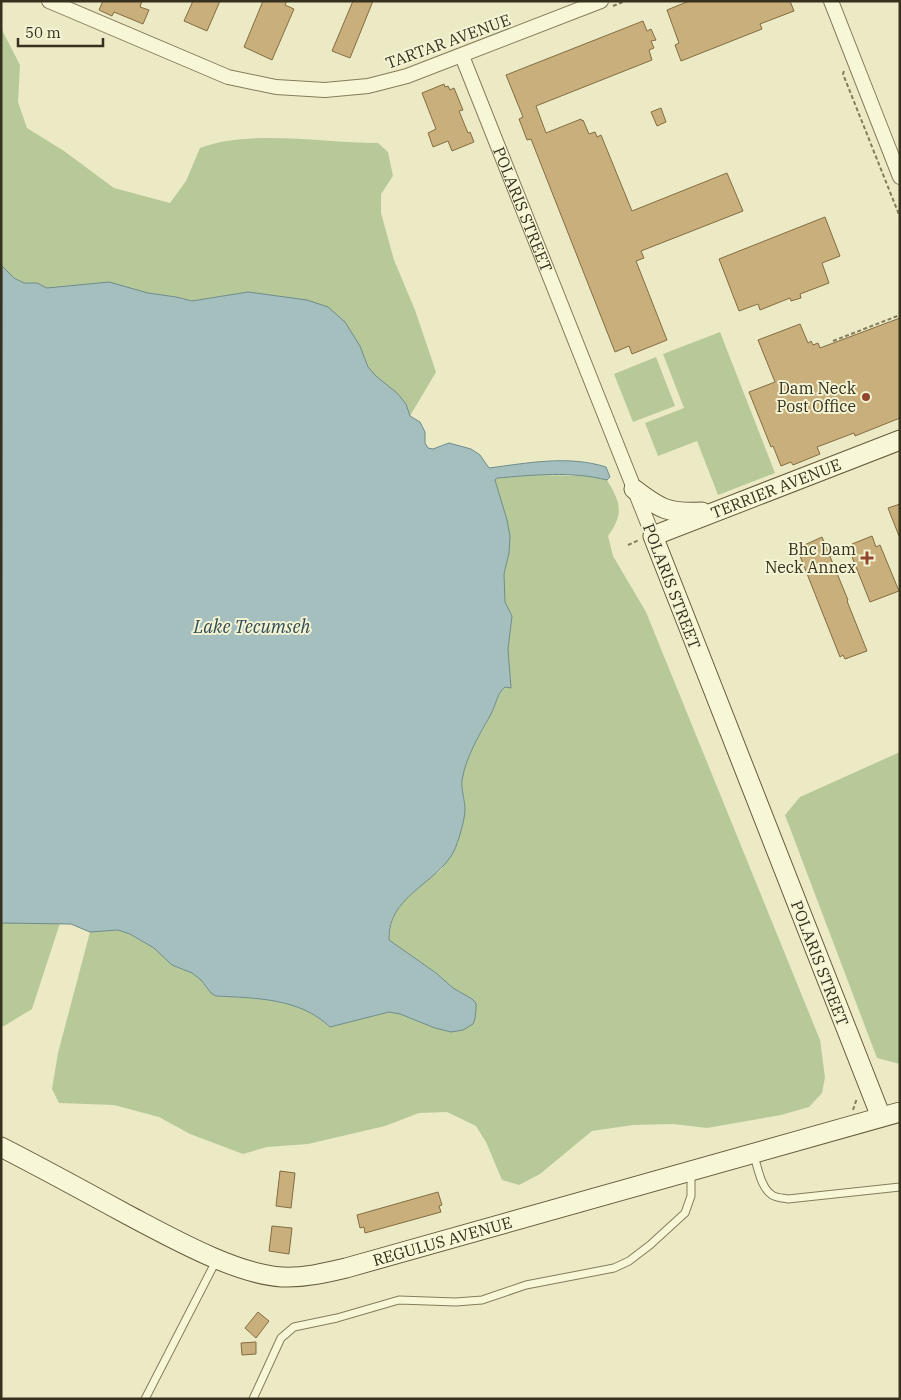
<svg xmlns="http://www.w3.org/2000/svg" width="901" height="1400" font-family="'IBM Plex Serif',serif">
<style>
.green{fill:#b7c998}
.water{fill:#a5bfbe;stroke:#6d8c8d}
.building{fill:#c8af7b;stroke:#836d42}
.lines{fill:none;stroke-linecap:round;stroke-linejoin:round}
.lane-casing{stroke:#857c5b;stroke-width:9}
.street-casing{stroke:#857c5b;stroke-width:16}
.secondary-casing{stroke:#675d3e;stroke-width:21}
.path{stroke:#857c5b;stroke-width:2;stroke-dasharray:4 2.5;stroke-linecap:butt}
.lane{stroke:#f7f6d6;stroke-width:7}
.street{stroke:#f7f6d6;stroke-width:14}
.secondary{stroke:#f7f6d6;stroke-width:19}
.poi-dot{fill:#91472e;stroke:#f4f3d3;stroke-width:2}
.labels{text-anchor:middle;stroke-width:4;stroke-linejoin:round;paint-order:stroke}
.street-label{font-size:16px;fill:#36301e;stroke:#f4f3d3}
.poi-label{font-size:16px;fill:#36301e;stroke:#f4f3d3;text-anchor:end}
.water-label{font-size:18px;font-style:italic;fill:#2e4d55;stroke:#f4f3d3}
</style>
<rect width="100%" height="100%" fill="#eceac4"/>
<g class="green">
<path d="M1 28 20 65 18 102 27 128 64 151 114 188 170 203 186 181 200 148C251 129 323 143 378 143L388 152 393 176 381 194V213L394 260 415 310 436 372 410 416C401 388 382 388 369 368 365 362 362 353 360 346L248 292 192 301 176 297 148 293 47 288C36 282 34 285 24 283 14 281 9 271 1 267Z"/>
<polygon points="720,332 775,473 718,495 697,441 658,456 645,423 684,408 663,354"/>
<polygon points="656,357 675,406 633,422 614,374"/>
<path d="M533 475 592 476 607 480C621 503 624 514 608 536L613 556 646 612 820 1040 825 1077 822 1093 809 1107 781 1115 707 1128 673 1124 633 1125 592 1131 540 1174 519 1185 502 1180 486 1142 476 1126 447 1112 419 1113 385 1126 308 1144 267 1147 243 1154 190 1134 159 1117 114 1105 59 1103 52 1089 58 1053 90 932 118 930 130 934 154 948 172 965 192 973 201 980 211 993 216 996C255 998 300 998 330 1027L389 1012 400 1014 472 999 453 988 436 973 389 940C388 913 409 894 428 878 433 875 440 872 443 867 447 860 465 817 465 810 465 800 461 790 462 780 466 754 482 733 493 710 496 702 498 693 505 687L511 688 508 649 512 616 505 602 504 574 509 553 507 520 494 480 496 478Z"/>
<polygon points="900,752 900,1064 877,1058 785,815 800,797"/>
<polygon points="1,923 60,923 32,1009 4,1026 1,1026"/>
</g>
<path class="water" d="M2 266 14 278 24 283H37L47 288 109 282 148 293 176 297 192 301 248 292 307 300 328 307 345 322 360 346 368 367 376 376 398 394 406 404 410 416 420 422 425 432V443L428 448 433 449 449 443 471 449 480 455 489 468C528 463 568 455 606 467L610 477 607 480C572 471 533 475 497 478L495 480 507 520 510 536 509 553 504 574 505 602 512 616 508 649 511 688 505 687C497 693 496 705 491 714 480 734 466 756 462 780 461 790 465 800 465 810 465 819 458 843 454 851 437 884 387 896 389 940L436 973 453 988 472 999 476 1003V1008L475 1019 473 1024 463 1030 451 1032 435 1028 400 1014 389 1012 330 1027C300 998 255 998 216 996L211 993 201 980 192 973 172 965 154 948 130 934 118 930 90 932 71 924 1 923Z"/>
<g class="building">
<polygon points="103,1 142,1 140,7 149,10 143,24 114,12 112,16 99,10"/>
<polygon points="193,1 220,1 207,31 184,21"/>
<polygon points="263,1 287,1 285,5 294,9 272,60 244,47"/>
<polygon points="353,1 373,1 350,58 332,51"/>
<polygon points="689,1 790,1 794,11 760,24 762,29 681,61 675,45 679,43 667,10"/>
<polygon points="643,21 647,31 651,29 656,40 651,41 654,48 649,50 652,60 536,106 546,133 581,119 582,121 583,120 589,134 595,132 597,137 601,135 632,211 727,173 743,211 641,251 644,258 636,261 667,340 632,354 629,346 615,352 531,139 527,140 519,119 523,117 506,75"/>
<polygon points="444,84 445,87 448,86 450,90 454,88 463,110 459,111 468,133 470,132 474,142 452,151 448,141 433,147 428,133 436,129 422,93"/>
<polygon points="661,108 666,122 657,126 651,112"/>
<polygon points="825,217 840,256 822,263 829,283 800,294 801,298 791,301 790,298 760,310 758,304 739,311 719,259"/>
<polygon points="900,318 900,418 855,436 854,433 817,447 820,454 793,465 791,462 781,466 773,446 771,447 749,392 775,382 758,340 800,324 808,343 811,341 813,345 818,343 820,348"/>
<polygon points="900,504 900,536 899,536 888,508"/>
<polygon points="872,536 876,547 880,545 899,591 870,602 852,557 856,555 852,544"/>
<polygon points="822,537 848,600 847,601 867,651 845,659 843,655 840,657 798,551 801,550 800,547"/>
<polygon points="280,1171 295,1173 291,1208 276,1206"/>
<polygon points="438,1192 442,1205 439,1206 441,1212 365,1233 364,1227 360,1228 357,1215"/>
<polygon points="272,1226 292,1228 289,1254 269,1251"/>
<polygon points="258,1312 269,1321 256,1338 245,1328"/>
<polygon points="256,1342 256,1354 242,1355 241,1343"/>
</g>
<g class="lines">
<g class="lane-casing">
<g id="lane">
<path d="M754 1156C758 1168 761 1188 772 1195 776 1198 783 1198 788 1199L900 1187"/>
<polyline points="145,1399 217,1259"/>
<polyline points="253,1399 281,1338 294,1327 337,1318 399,1300 456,1302 482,1300 526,1285 614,1268 629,1261 650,1245 685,1213 691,1196 691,1173"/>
</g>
</g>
<g class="street-casing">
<g id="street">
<polyline points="49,1 228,77 276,87 325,90 368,86 407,76 601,1"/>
<polyline points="831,1 900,177"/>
<path id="s1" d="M462 56 653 536"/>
</g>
</g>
<g class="secondary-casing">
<g id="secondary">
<path d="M634 489C660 509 669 514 702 512"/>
<path id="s2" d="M881 1117 653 536 900 440"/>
<path id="s3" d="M1 1147C44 1169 86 1192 128 1215 170 1237 235 1274 282 1277 304 1278 325 1273 346 1268L900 1112"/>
</g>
</g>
<g class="path">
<polyline points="613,6 625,1"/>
<polyline points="844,71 843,74 900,217"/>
<polyline points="833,341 900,315"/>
<polyline points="628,545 639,540"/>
<polyline points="853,1110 857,1098"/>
</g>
<use href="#lane" class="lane"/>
<use href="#street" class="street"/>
<use href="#secondary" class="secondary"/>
</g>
<g class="poi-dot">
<circle cx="866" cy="397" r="5"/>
<path d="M864.5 550.5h5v5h5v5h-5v5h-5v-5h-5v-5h5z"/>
</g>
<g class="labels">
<g class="street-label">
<text transform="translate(448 41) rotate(-20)" y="6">TARTAR AVENUE</text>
<text dy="6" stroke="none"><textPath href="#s1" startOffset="165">POLARIS STREET</textPath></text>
<text dy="6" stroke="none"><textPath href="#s2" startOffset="756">TERRIER AVENUE</textPath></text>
<text transform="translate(672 586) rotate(69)" y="6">POLARIS STREET</text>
<text transform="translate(820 963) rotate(69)" y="6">POLARIS STREET</text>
<text dy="6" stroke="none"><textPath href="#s3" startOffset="476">REGULUS AVENUE</textPath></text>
</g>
<g class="poi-label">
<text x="856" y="394">Dam Neck<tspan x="856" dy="18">Post Office</tspan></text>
<text x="856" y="555">Bhc Dam<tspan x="856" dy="18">Neck Annex</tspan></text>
</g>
<g class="water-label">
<text x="252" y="633">Lake Tecumseh</text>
</g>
</g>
<rect width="901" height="1400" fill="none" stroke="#36301e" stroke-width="5"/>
<path d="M18 38v8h85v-8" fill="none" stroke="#36301e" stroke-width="2.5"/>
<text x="25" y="38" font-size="15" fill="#36301e" stroke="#f4f3d3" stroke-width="4" paint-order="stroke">50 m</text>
</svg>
